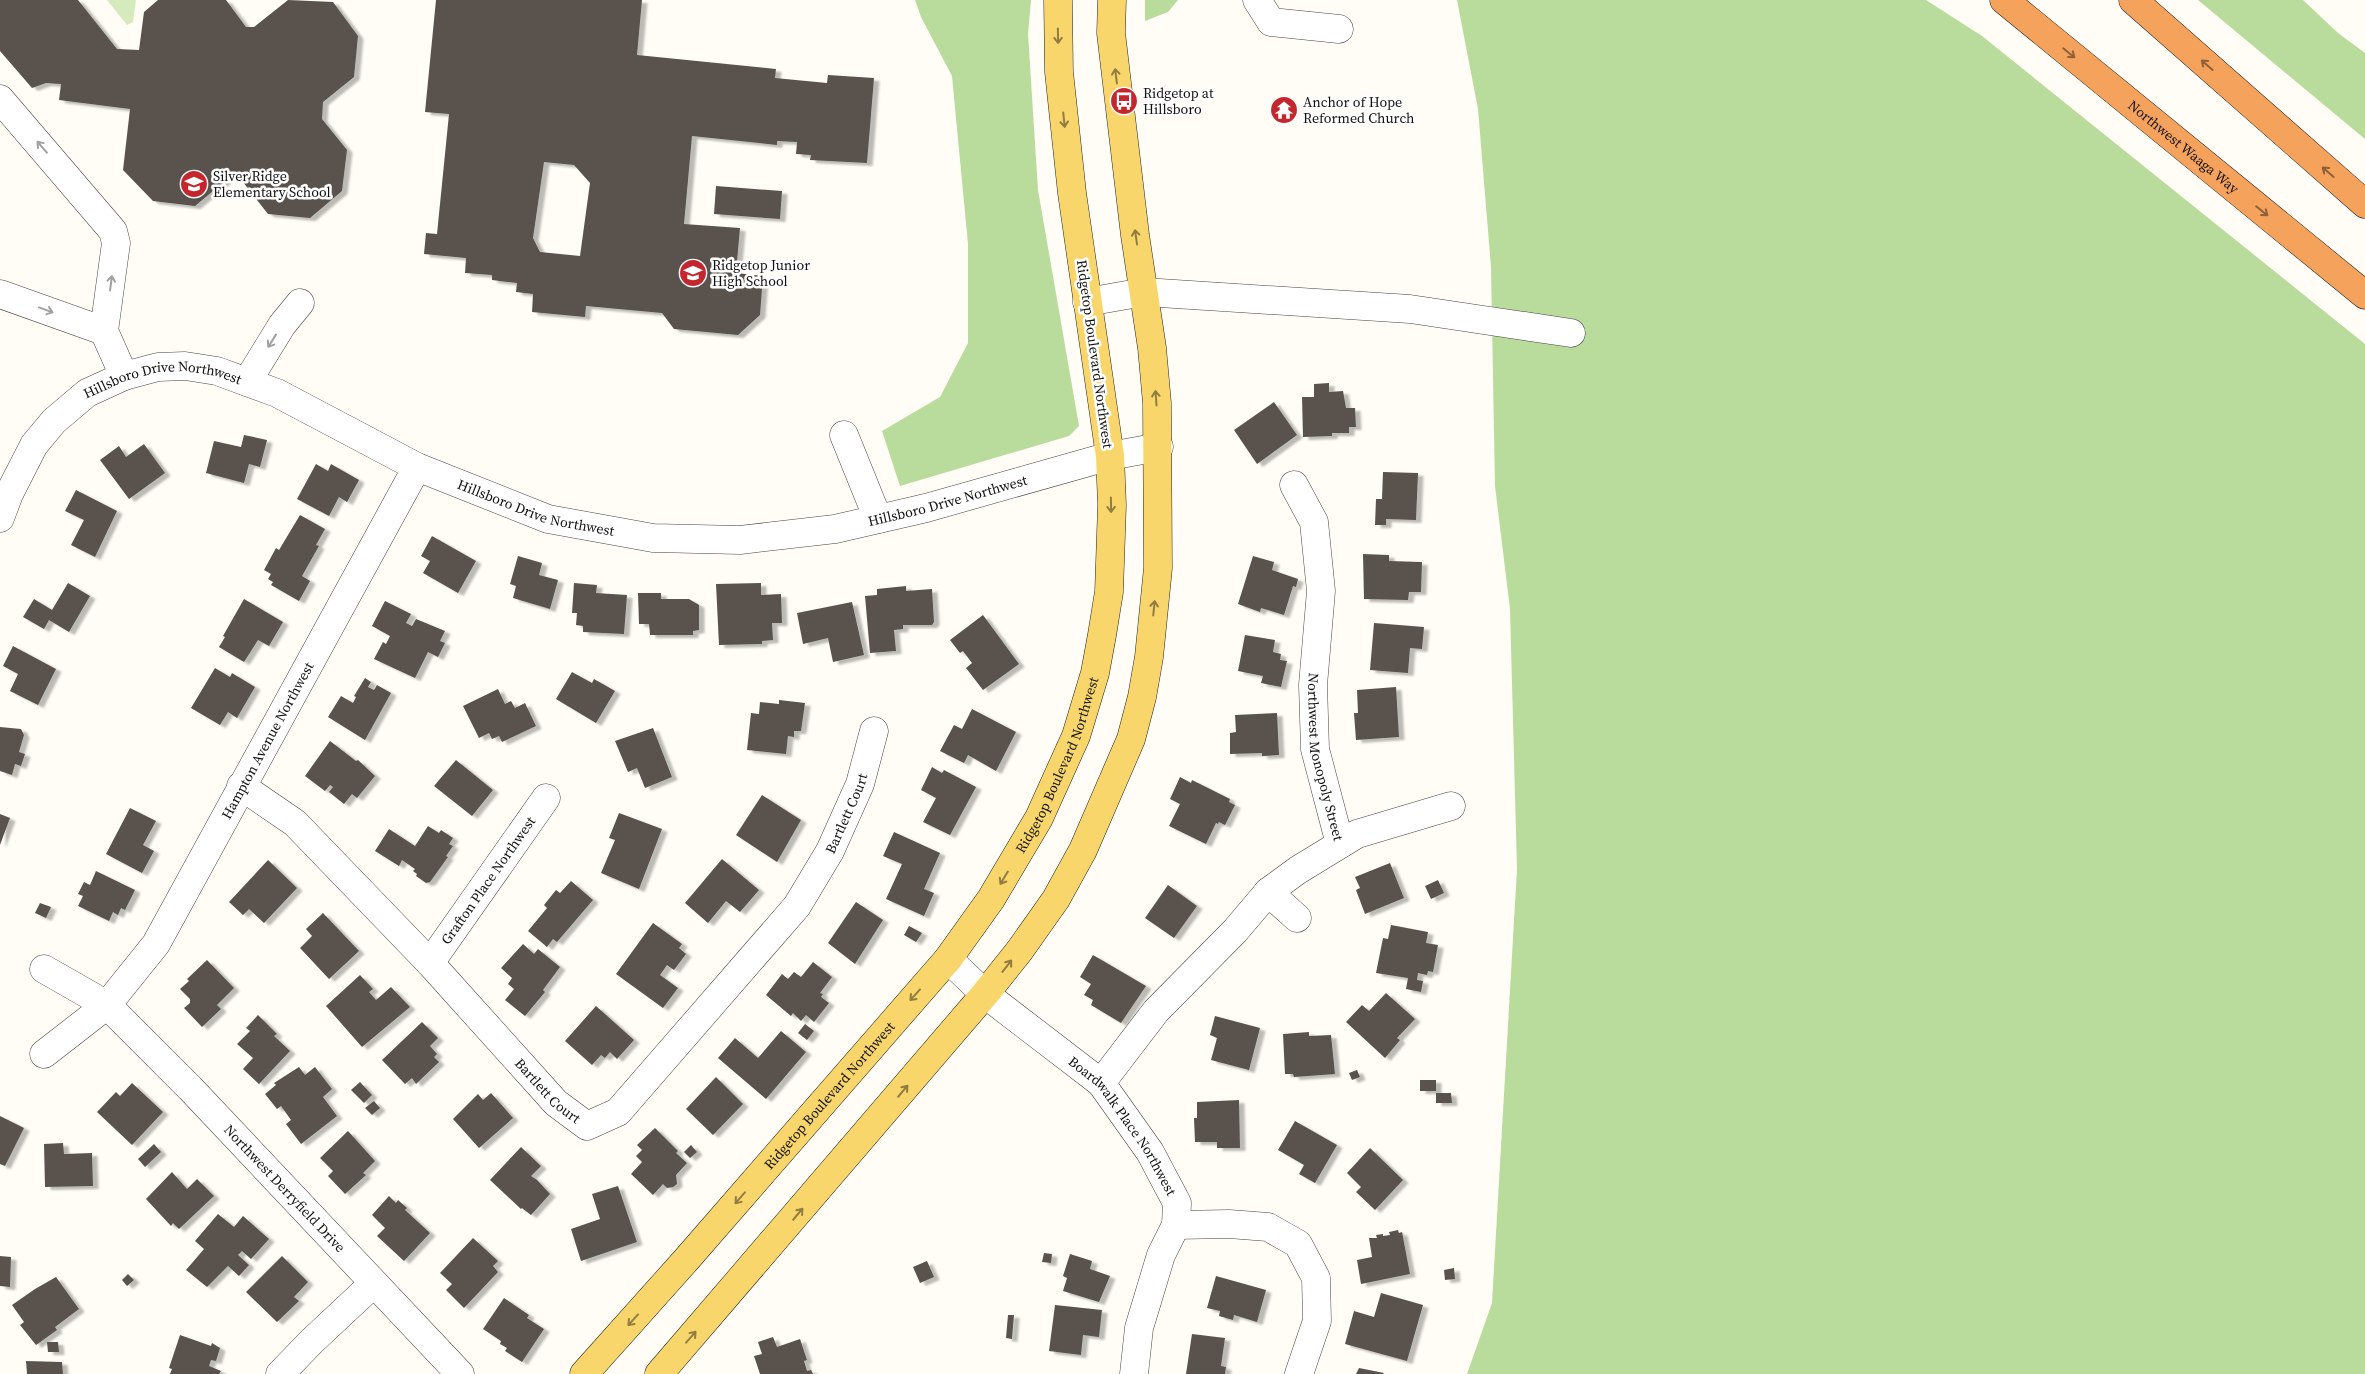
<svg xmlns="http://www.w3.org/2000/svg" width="2365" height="1374" font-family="'Source Serif 4',serif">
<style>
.green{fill:#d5ebbd}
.forest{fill:#b9dc9c}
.building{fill:#5a524d;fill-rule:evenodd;filter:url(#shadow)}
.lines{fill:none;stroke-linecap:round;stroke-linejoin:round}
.minor-casing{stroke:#444;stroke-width:29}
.major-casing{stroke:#222;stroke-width:29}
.highway-casing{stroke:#222;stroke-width:29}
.minor{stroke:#fff;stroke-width:28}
.major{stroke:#f9d66b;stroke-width:28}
.highway{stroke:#f5a25d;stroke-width:28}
.oneway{stroke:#917d42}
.oneway2{stroke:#8e613b}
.oneway3{stroke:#a0a0a0}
.labels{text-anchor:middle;stroke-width:5;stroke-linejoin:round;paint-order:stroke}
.poi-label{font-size:14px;fill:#111;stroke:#fff;text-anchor:start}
.street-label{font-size:14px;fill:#111;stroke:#fff}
</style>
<defs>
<filter id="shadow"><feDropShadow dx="5.5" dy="3" stdDeviation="1" flood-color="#0004"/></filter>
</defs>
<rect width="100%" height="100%" fill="#fffdf5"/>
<polygon class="green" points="107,0 136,0 133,22 127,25"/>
<g class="forest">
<polygon points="915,0 1031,0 1028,34 1038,190 1079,426 1069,436 900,486 882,431 940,397 968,343 968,244 952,76 921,17"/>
<polygon points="1145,0 1178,0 1168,12 1145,21"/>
<polygon points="1457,0 1926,0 1982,36 2365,344 2365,1374 1467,1374 1492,1303 1517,869 1510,609 1495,486 1491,267 1478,109"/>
<polygon points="2198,0 2303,0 2338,33 2365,53 2365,139"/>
</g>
<g class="building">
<polygon points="0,0 78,0 117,49 139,50 144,12 158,0 226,0 246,27 254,27 288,0 333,2 358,36 354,77 323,102 322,119 347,150 342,191 310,218 268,214 239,177 231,176 195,206 153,201 123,170 130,109 59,100 61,84 46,83 32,88 0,51"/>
<path d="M436 0H642L637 55 776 69 775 78 827 83 828 75 874 78 867 163 810 160 811 155 796 154 797 142 777 141V145L692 136 684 224 740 228 736 273 763 276 760 315 738 335 674 329 662 313 586 306 585 317 532 312 533 294 516 292 517 283 492 280V275L465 273 466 258 424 254 426 233 437 234 449 114 425 112ZM544 162 574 165 590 183 580 256 540 252 533 238Z"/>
<polygon points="716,186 782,191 780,219 714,214"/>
<polygon points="1329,383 1329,392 1343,391 1346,408 1355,408 1356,427 1349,427 1349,433 1332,433 1332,436 1303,437 1302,397 1314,397 1314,384"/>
<polygon points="1274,402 1297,435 1257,464 1234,430"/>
<polygon points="244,435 267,440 260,467 249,464 244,483 206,473 214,441 241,447"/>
<polygon points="144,444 165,473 129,499 100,460 119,446 126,457"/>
<polygon points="316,464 328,471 331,464 359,480 347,502 339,497 329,516 297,499"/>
<polygon points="1383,472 1418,473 1416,520 1386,519 1386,525 1375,525 1376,499 1382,499"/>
<polygon points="76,490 117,511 95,557 71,545 84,520 65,511"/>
<polygon points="300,515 325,529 316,545 319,546 302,576 310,581 299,601 271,585 273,582 268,579 271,574 264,570 276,548 279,550"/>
<polygon points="432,536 476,561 458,593 423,573 430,561 421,556"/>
<polygon points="1363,554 1389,555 1389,561 1422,562 1421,592 1409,592 1408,600 1364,599"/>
<polygon points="518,556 542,563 539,575 558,580 550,609 513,598 516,586 510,584"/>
<polygon points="1253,556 1274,562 1272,570 1298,579 1296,587 1293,586 1284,615 1261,608 1260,612 1238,604"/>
<polygon points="68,583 90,596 69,632 49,620 44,629 23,617 34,599 52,610"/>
<polygon points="574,583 597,585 596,593 627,595 624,634 583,632 583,626 576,625 577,613 572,613"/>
<polygon points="761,583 761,595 781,594 782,623 772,623 773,640 762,641 762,644 719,645 716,584"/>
<polygon points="906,586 906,591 932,589 934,622 932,625 903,625 903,629 894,630 896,651 870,653 865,596 877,595 877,589"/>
<polygon points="638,593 661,593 661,599 689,599 699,605 699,630 693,631 693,635 650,635 649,624 639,624"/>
<polygon points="244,599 283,622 269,646 258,640 244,662 219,647 225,637 223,636"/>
<polygon points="385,601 411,614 406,623 412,626 416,619 445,631 440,641 445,643 438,657 428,652 415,678 374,659 383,642 386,644 390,636 372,626"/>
<polygon points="852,602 864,655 833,662 828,638 803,644 797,613"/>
<polygon points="983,615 1019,664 983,690 966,668 972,663 963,651 960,653 950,640"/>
<polygon points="1374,623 1424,627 1422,649 1410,648 1408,673 1370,670"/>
<polygon points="1245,635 1275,640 1273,652 1281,654 1280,660 1287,661 1281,687 1261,683 1263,676 1238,671"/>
<polygon points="13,646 56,669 38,705 10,691 18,674 3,666"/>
<polygon points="215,668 230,677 232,673 255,687 237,718 228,712 220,725 191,708"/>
<polygon points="572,672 592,683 594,679 615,691 596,723 556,699"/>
<polygon points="365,678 371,682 368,687 374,690 377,685 391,693 365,740 328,717 341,696 353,703 356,697 354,696"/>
<polygon points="1396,687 1399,737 1356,740 1354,713 1358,713 1357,690"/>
<polygon points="498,689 505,704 511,701 515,708 525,703 536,726 502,742 499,736 492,739 489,733 479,738 463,706"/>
<polygon points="779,700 805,703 801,731 794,731 794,737 788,736 786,754 747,750 751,713 759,714 760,702 779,704"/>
<polygon points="972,709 1016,732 996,771 968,755 964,763 940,751 954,725 962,729"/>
<polygon points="1277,713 1279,755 1262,756 1262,753 1230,754 1230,733 1236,732 1235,715"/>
<polygon points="0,727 21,729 24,735 19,752 25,754 21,766 15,764 12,775 0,771"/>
<polygon points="653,728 672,777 645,788 637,768 628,772 615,741"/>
<polygon points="330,741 356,761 358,760 375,776 357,798 352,794 344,804 329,792 333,787 330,785 325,791 305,776"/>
<polygon points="456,760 493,790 472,816 434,786"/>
<polygon points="932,767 942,773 944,770 976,787 950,835 923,822 936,798 921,790"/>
<polygon points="1180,777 1191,783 1192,780 1230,799 1229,802 1235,805 1225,825 1219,822 1218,824 1216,823 1206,844 1169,826 1180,804 1170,799"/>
<polygon points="762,795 801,820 777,862 736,835"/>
<polygon points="130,808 156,821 143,845 154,851 142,873 106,854"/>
<polygon points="619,813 662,829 639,889 601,873 615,840 609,838"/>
<polygon points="0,814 10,818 0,845"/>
<polygon points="428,826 439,833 441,830 453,838 449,844 453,846 446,856 448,857 430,882 426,883 416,876 417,874 413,871 415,869 402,860 399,866 375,851 389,829 415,846"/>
<polygon points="894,832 940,853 924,889 934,893 924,916 886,899 902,864 883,856"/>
<polygon points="722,859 759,890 740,912 726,901 708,923 685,903"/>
<polygon points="268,860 297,888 264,923 249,909 243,915 229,902"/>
<polygon points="1390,863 1404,898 1365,914 1356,890 1360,888 1355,877"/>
<polygon points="96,871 135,890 125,910 121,908 118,915 113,912 109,921 78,906 83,896 78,894 84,882 90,885"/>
<polygon points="1438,880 1444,893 1431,899 1425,886"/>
<polygon points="571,881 593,900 557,942 553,939 547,947 528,931 547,908 544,905 556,890 560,893"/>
<polygon points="1168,885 1197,906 1174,938 1145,918"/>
<polygon points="856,902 883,920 855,964 828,943"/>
<polygon points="40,903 51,907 46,918 35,913"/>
<polygon points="323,913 359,951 329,979 300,948 312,936 306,929"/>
<polygon points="653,923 682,944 679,948 686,954 674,970 667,965 660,975 678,988 663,1008 616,974"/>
<polygon points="1391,925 1428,932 1426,943 1438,945 1433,972 1428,971 1427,975 1418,973 1417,980 1423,981 1421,992 1406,989 1408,978 1376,973 1383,938 1388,939"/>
<polygon points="909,926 922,933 916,942 904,935"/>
<polygon points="523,944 534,954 538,949 560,967 543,990 545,992 525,1016 505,1000 514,989 508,984 512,978 501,968"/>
<polygon points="1093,955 1146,986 1121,1023 1091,1005 1093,1000 1084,995 1091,984 1080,977"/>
<polygon points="207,960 234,988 217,1005 221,1009 202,1027 184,1008 190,1003 190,999 180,989 189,981 187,979"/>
<polygon points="813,962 832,977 820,993 823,994 821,997 829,1003 814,1022 806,1015 801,1021 793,1013 791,1016 766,995 782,974 788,979 794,972 801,977"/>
<polygon points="360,975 373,989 369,992 376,1000 391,987 410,1007 362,1047 326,1006"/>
<polygon points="1386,993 1415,1019 1397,1038 1400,1040 1385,1058 1346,1022 1362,1005 1369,1011"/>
<polygon points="596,1006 634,1040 617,1059 610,1052 605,1058 601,1055 592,1065 565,1041"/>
<polygon points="258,1015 277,1034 274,1036 290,1051 259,1084 243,1069 253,1058 237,1044 250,1031 246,1028"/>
<polygon points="1215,1016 1260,1028 1249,1070 1211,1060 1217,1038 1210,1035"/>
<polygon points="422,1022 438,1038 430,1046 437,1054 434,1057 439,1062 416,1084 412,1078 405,1084 382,1060"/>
<polygon points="805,1024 814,1031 807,1040 798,1033"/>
<polygon points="781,1031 806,1052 766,1099 718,1058 735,1038 758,1058"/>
<polygon points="1309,1032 1309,1036 1331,1035 1335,1074 1294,1077 1293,1074 1285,1074 1283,1034"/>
<polygon points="299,1067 305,1075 315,1067 332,1089 323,1097 337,1116 301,1144 286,1124 291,1120 281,1106 277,1109 265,1094 276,1085 274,1083"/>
<polygon points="1357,1070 1360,1077 1352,1080 1349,1073"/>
<polygon points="716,1077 743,1104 713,1135 686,1109"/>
<rect x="1420" y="1080" width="16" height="11"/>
<polygon points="360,1082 372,1095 364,1103 351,1090"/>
<polygon points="132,1083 163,1112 132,1145 97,1112 116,1092 120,1096"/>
<polygon points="491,1093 513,1118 479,1148 453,1119 478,1094 483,1100"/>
<polygon points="1436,1093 1451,1093 1452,1103 1436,1103"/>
<polygon points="1239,1100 1240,1148 1217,1148 1217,1142 1195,1142 1194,1118 1197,1118 1197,1102"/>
<polygon points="374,1101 380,1108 372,1115 365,1108"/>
<polygon points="0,1116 24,1128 5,1166 0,1164"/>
<polygon points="1295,1121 1337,1145 1315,1183 1299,1174 1304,1165 1278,1150"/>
<polygon points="655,1128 678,1151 676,1153 687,1163 676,1175 677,1184 673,1187 667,1188 663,1184 653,1195 631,1174 642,1162 636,1156 642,1150 637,1145"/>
<polygon points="348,1131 375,1161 363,1173 366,1175 345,1194 328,1176 333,1171 320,1158"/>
<polygon points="63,1143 64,1154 92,1153 93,1186 45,1187 44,1144"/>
<polygon points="154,1144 161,1152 145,1167 138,1159"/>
<polygon points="691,1145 697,1152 690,1158 684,1152"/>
<polygon points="521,1147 541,1166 531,1176 537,1180 550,1194 531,1215 522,1208 521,1209 490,1180"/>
<polygon points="1370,1148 1403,1180 1375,1210 1356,1192 1361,1187 1347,1173"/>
<polygon points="172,1172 187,1189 197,1179 214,1196 179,1229 173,1223 171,1226 146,1199"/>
<polygon points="618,1186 637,1242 581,1261 571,1229 600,1219 592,1194"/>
<polygon points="389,1196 396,1203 398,1200 407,1208 405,1210 430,1233 404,1261 377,1236 385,1228 372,1215"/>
<polygon points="218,1214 234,1227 243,1216 269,1239 251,1259 242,1251 238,1255 249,1265 239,1276 228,1266 207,1287 186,1270 204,1249 195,1241"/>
<polygon points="1398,1230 1399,1233 1402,1232 1410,1274 1361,1284 1357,1260 1372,1257 1369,1238 1377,1238 1376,1235 1383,1234 1383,1236 1390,1235 1389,1232"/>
<polygon points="473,1238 498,1261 493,1266 498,1272 464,1308 446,1290 452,1284 440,1273"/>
<polygon points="1044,1253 1052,1254 1051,1263 1042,1262"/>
<polygon points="1070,1254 1092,1261 1090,1269 1110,1276 1099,1302 1063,1291 1067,1278 1063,1276"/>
<polygon points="0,1256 11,1257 10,1287 0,1286"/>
<polygon points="282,1256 308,1282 294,1297 299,1301 277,1322 246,1292"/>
<polygon points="927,1261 934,1277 920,1283 913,1267"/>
<polygon points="1454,1268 1455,1279 1445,1280 1444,1270"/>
<polygon points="128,1274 134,1280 127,1286 122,1280"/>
<polygon points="1216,1276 1266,1290 1257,1322 1234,1315 1233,1320 1219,1316 1220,1311 1207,1308"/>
<polygon points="56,1277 79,1309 55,1327 57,1330 36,1345 20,1325 24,1322 12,1305 35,1289"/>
<polygon points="1381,1293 1423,1305 1407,1361 1345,1344 1354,1311 1374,1317"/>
<polygon points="504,1298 529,1315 527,1318 544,1329 522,1362 505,1351 507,1348 500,1344 501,1341 483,1329"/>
<polygon points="1055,1305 1102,1310 1099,1337 1083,1335 1081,1355 1049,1351"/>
<polygon points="1008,1315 1014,1315 1012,1339 1006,1338"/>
<polygon points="1192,1334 1225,1338 1221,1366 1226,1367 1225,1374 1186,1374"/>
<polygon points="180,1335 211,1346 212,1343 220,1348 216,1361 211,1360 209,1366 221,1371 219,1374 170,1374 172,1369 169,1368"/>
<polygon points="773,1337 777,1347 800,1339 807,1360 804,1361 807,1371 811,1370 813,1374 760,1374 754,1356 762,1354 758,1342"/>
<polygon points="47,1342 58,1342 59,1352 48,1352"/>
<polygon points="26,1361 62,1362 63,1374 27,1374"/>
<polygon points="1359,1368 1384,1373 1383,1374 1356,1374"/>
</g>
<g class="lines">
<g class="minor-casing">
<g id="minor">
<polyline points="1257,0 1271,22 1339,29"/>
<polyline points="0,99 113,231 116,243 104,331 124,376"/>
<polyline points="0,294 104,331"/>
<polyline points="1087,302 1144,292 1410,309 1571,333"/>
<polyline points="247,382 282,325 300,303"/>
<polyline points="844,435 878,519"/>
<path id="s1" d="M1294 485 1314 522 1321 591 1313 685 1315 749 1340 844"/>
<path id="s2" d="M0 518 9 494 34 445 54 421 87 393 124 376 158 367 185 366 217 371 277 393 417 467 548 519 653 538 740 540 835 529 926 508 1110 456 1159 447"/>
<path id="s3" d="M241 786 295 823 430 963 556 1103 587 1126 618 1112 797 906 830 851 860 784 874 731"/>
<polyline points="1268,892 1297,918"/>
<path id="s4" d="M948 959 985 994 1101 1083 1150 1152 1177 1203 1176 1225 1161 1255 1139 1328 1134 1374"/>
<path id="s5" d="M430 963 546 798"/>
<path id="s6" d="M44 969 107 1005 190 1088 460 1374"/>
<path id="s7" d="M44 1054 107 1005 156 944 417 467"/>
<polyline points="1101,1083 1156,1011 1235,931 1268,892 1298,870 1357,834 1451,806"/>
<polyline points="1176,1225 1229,1224 1268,1227 1298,1244 1316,1278 1317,1321 1299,1374"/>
<polyline points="280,1374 312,1341 373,1284"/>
</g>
</g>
<g class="major-casing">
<g id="major">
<path id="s8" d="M584 1374 686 1260 948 959 991 899 1039 818 1076 736 1095 673 1102 635 1109 592 1112 505 1110 456 1072 193 1059 72 1058 0"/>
<polyline points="659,1374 985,994 1020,950 1056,899 1083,850 1131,739 1142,697 1149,657 1158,568 1157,403 1152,348 1135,235 1111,33 1112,0"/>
</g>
</g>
<g class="highway-casing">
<g id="highway">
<path id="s9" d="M2004 0 2365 295"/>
<polyline points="2133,0 2365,204"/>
</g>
</g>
<use href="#minor" class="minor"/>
<use href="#major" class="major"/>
<use href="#highway" class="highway"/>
</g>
<defs><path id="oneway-shaft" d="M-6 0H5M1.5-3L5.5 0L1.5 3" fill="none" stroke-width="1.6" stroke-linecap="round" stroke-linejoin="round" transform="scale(1.25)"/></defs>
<g class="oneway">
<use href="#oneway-shaft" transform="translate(1058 36) rotate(89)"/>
<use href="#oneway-shaft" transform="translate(1116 76) rotate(-97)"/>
<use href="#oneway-shaft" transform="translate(1064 120) rotate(84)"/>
<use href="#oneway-shaft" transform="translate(1136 237) rotate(-98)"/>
<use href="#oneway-shaft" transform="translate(1156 398) rotate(-94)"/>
<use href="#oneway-shaft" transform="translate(1111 505) rotate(89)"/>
<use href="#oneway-shaft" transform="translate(1154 608) rotate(-84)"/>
<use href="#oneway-shaft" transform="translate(1004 878) rotate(121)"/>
<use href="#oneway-shaft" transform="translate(1007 966) rotate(-52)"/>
<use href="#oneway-shaft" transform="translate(915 995) rotate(132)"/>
<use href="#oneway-shaft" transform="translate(903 1091) rotate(-50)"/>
<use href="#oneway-shaft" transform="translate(740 1198) rotate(131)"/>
<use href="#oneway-shaft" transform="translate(798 1214) rotate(-50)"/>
<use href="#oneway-shaft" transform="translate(633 1320) rotate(132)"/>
<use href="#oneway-shaft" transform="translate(691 1337) rotate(-49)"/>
</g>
<g class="oneway2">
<use href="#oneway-shaft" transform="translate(2069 53) rotate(39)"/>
<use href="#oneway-shaft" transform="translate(2207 65) rotate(-139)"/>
<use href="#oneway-shaft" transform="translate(2328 172) rotate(-139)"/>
<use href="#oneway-shaft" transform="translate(2262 211) rotate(39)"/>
</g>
<g class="oneway3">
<use href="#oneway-shaft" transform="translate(42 147) rotate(-131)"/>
<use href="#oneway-shaft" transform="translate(111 283) rotate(-83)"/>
<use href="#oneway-shaft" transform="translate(46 310) rotate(20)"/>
<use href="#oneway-shaft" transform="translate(272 341) rotate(122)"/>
</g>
<defs>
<g id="bus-disc" transform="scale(1.4375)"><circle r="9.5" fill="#c4262e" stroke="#fff"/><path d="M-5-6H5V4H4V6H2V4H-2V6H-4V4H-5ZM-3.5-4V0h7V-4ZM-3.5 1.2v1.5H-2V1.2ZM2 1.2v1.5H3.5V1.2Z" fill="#fff"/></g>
<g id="temple-disc" transform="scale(1.4375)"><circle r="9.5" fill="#c4262e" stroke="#fff"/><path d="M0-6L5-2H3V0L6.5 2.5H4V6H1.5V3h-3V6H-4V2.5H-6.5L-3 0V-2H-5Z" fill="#fff"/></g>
<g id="school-disc" transform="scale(1.4375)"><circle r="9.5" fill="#c4262e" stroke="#fff"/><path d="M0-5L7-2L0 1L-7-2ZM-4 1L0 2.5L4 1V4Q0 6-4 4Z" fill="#fff"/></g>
</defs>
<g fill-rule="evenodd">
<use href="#bus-disc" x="1124" y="101"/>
<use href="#temple-disc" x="1284" y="110"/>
<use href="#school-disc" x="194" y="184"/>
<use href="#school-disc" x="693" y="273"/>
</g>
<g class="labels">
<g class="poi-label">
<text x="1143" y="98">Ridgetop at<tspan x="1143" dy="16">Hillsboro</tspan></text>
<text x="1303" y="107">Anchor of Hope<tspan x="1303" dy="16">Reformed Church</tspan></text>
<text x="213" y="181">Silver Ridge<tspan x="213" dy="16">Elementary School</tspan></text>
<text x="712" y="270">Ridgetop Junior<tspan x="712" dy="16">High School</tspan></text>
</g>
<g class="street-label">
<text dy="5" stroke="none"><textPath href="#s9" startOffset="232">Northwest Waaga Way</textPath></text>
<text transform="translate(1095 354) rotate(82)" y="5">Ridgetop Boulevard Northwest</text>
<text dy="5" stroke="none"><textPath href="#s2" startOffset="234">Hillsboro Drive Northwest</textPath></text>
<text dy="5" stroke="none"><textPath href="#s2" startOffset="1059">Hillsboro Drive Northwest</textPath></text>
<text dy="5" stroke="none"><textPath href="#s2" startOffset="639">Hillsboro Drive Northwest</textPath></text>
<text dy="5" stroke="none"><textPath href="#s7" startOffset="390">Hampton Avenue Northwest</textPath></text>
<text dy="5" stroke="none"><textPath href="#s1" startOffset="279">Northwest Monopoly Street</textPath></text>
<text dy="5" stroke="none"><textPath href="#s8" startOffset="776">Ridgetop Boulevard Northwest</textPath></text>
<text dy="5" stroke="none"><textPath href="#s3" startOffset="899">Bartlett Court</textPath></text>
<text dy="5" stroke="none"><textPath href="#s5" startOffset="101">Grafton Place Northwest</textPath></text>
<text dy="5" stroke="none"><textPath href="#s3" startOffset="434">Bartlett Court</textPath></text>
<text dy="5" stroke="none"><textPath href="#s8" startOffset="371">Ridgetop Boulevard Northwest</textPath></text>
<text dy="5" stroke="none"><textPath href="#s4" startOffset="244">Boardwalk Place Northwest</textPath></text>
<text dy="5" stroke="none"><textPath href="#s6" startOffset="328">Northwest Derryfield Drive</textPath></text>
</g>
</g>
</svg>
